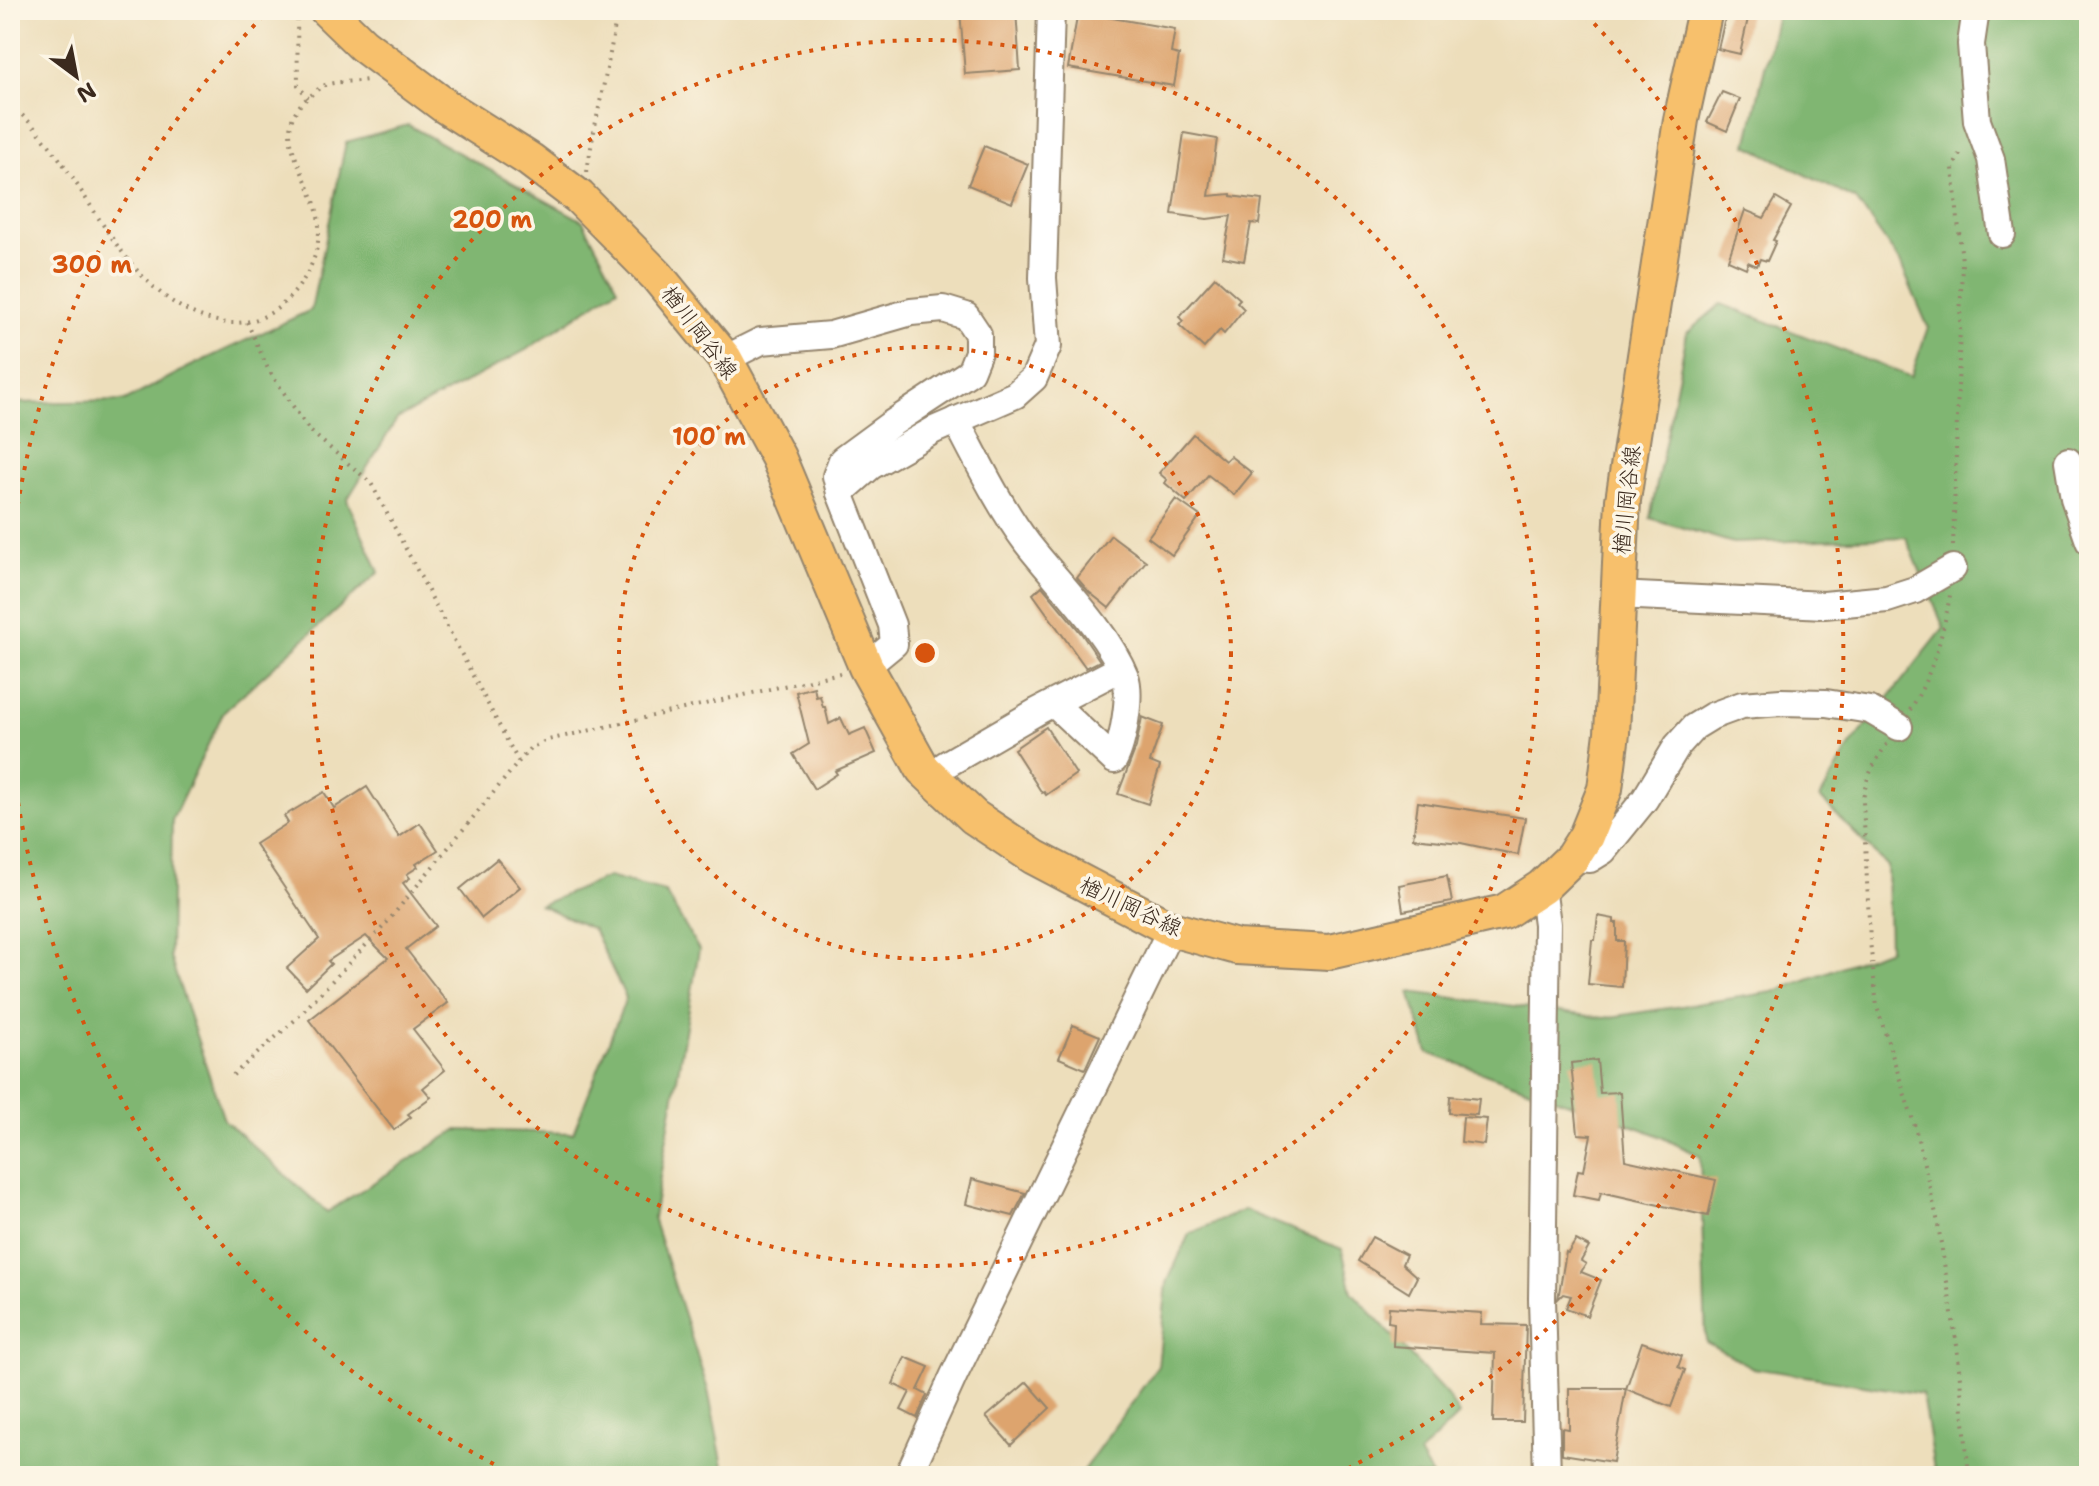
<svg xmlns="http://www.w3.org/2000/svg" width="2099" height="1486" font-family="'Shantell Sans','Klee One',sans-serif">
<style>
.forest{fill:#80b672;stroke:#5e7048;stroke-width:2}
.building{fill:#dda46e}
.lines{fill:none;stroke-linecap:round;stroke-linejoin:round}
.minor-casing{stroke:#94846c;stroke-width:30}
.major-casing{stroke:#94846c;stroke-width:38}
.path{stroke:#94846c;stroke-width:4;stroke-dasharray:2 6;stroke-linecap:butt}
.minor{stroke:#fff;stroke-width:26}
.major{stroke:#f7c06c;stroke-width:34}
.ring{fill:none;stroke:#d7540e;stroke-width:4;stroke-dasharray:4 8}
.labels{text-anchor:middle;stroke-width:7;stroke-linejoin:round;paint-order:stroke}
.street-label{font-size:22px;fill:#3b2a1e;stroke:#fcf5e5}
.centre{fill:#d7540e;stroke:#fcf5e5;stroke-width:4}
.ring-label{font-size:24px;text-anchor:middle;font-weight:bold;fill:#d7540e;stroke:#fcf5e5;stroke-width:7;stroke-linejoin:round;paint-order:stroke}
</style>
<rect width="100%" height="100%" fill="#fcf5e5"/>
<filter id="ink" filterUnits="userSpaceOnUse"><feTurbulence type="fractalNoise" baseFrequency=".0125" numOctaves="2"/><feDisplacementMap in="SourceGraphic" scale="16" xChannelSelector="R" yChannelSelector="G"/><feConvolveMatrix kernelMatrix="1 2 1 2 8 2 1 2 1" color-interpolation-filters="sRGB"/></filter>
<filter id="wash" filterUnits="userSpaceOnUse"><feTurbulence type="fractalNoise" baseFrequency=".006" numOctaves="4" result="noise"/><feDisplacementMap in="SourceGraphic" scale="32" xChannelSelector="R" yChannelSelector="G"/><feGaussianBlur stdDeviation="1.8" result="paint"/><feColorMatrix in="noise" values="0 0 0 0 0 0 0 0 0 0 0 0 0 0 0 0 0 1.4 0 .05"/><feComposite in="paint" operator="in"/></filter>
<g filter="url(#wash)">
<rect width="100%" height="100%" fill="#eddebb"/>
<g class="forest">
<polygon points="1778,10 2089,10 2089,1476 1935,1476 1922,1394 1753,1368 1706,1342 1700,1156 1653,1133 1428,1053 1410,992 1604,1018 1773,992 1889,949 1887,866 1820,798 1850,746 1944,628 1906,537 1733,543 1650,518 1687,333 1721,304 1911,377 1928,327 1900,262 1856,200 1747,145"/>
<polygon points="408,125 583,221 618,288 526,350 397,419 347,500 379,572 224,711 172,820 170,957 224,1120 327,1212 457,1130 573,1133 626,998 593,929 540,905 608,877 665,892 699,950 653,1218 708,1390 725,1476 10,1476 10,403 125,401 189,367 311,310 346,142"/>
<polygon points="1244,1210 1342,1249 1352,1292 1447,1395 1459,1415 1419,1454 1432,1476 1079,1476 1158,1366 1167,1283 1189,1234"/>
</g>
<g id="blocks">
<g class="building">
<polygon points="960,10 1016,10 1020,70 965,74"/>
<polygon points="1727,10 1749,14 1740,54 1718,49"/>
<polygon points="1078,12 1175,29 1171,53 1179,55 1174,86 1068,68"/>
<polygon points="1722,92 1740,99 1727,131 1707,122"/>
<polygon points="1184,133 1217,139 1209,196 1231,194 1231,196 1262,200 1259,224 1251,223 1244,261 1223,257 1231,216 1207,219 1172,214"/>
<polygon points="984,146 1028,164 1012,203 968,185"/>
<polygon points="1776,198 1791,207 1773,240 1776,241 1767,261 1760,259 1757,266 1748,262 1746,268 1728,260 1745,210 1764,218"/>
<polygon points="1215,277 1240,299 1237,302 1244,309 1224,334 1220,330 1204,348 1179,325 1183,321 1179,317"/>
<polygon points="1193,434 1225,461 1230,456 1252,473 1234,495 1208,475 1186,501 1165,483 1167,480 1159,473"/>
<polygon points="1176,499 1200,516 1172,555 1148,537"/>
<polygon points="1111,535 1146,561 1109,608 1089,592 1077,578"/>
<polygon points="1042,586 1081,633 1100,661 1086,668 1033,594"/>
<polygon points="814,687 816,697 820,696 823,707 825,707 829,724 841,718 849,735 865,728 876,753 835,771 837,774 814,789 793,754 809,744 796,692"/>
<polygon points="1142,717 1163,725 1150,762 1160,766 1148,804 1118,794 1136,747"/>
<polygon points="1046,727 1076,774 1046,795 1044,792 1042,793 1014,749"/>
<polygon points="367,787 399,837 420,823 438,850 416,864 418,867 407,874 410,878 403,883 436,926 406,949 448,1003 413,1029 445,1070 423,1088 431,1097 408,1114 411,1117 394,1130 309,1020 388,958 366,936 328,961 331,964 306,988 287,968 319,939 255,844 288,823 284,816 324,792 334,808"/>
<polygon points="1418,802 1525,818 1518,855 1461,843 1413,838"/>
<polygon points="497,859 520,887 482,918 460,889"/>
<polygon points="1447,876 1452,902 1403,911 1399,885"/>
<polygon points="1598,916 1614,919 1614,923 1617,923 1617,941 1624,941 1622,987 1588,984 1592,940 1595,940"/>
<polygon points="1073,1025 1100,1036 1085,1069 1059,1058"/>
<polygon points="1597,1060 1600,1093 1620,1092 1625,1160 1716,1180 1708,1216 1601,1192 1599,1200 1573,1195 1578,1170 1584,1171 1591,1135 1578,1134 1571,1063"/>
<polygon points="1450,1096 1479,1099 1477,1115 1449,1113"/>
<polygon points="1463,1117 1487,1119 1484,1145 1461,1142"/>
<polygon points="972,1179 1025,1193 1013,1216 966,1204"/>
<polygon points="1372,1237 1406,1255 1402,1264 1417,1277 1409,1293 1358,1261"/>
<polygon points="1576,1240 1589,1247 1581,1261 1586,1264 1581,1272 1601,1280 1587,1316 1566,1308 1571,1296 1563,1294 1558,1299 1566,1252 1568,1253"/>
<polygon points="1389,1307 1482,1313 1481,1324 1526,1325 1523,1422 1493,1422 1495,1353 1393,1346 1394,1323 1388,1322"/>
<polygon points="1642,1342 1682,1356 1678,1367 1685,1370 1671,1407 1626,1389"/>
<polygon points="905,1357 929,1367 918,1390 927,1395 917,1418 901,1410 910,1392 893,1384"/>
<polygon points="1027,1382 1050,1408 1011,1445 986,1417"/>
<polygon points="1569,1388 1626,1388 1613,1462 1562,1454 1562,1428 1569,1429"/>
</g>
</g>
</g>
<g filter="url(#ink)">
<use href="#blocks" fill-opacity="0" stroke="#94846c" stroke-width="2"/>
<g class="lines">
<g class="minor-casing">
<g id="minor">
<polyline points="1976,10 1971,44 1977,121 1991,159 2002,234"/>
<polyline points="725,359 761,341 831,335 911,312 943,309 966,316 978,334 978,352 970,372 891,424 842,460 836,476 840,493 892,625 894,644 866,667"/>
<path d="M956 420C977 460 1000 507 1027 543 1058 583 1106 629 1125 676 1132 694 1123 743 1114 760L1054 704"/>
<polyline points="2068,461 2074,498 2089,541"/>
<polyline points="840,493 871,466 934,430 1015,395 1034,378 1048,346 1043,278 1051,10"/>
<polyline points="1617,595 1824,605 1887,599 1915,590 1953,568"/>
<polyline points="945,765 1038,711 1121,668"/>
<polyline points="1572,858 1590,859 1603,851 1645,799 1677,746 1694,727 1712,716 1742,705 1781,702 1826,703 1870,710 1899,727"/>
<polyline points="1542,887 1547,924 1542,1299 1547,1476"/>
<polyline points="908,1476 954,1375 1171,929"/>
</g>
</g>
<g class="major-casing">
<polyline id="major" points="327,10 363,45 445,106 530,160 579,197 657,276 725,359 778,457 866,667 923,769 974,817 1034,857 1171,929 1237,947 1329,952 1504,912 1542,887 1572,858 1586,836 1605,789 1612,733 1623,500 1681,120 1705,10"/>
</g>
<g class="path">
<polyline points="299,12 297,20 298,85 308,98"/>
<path d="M10 105C88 164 116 303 222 322 247 326 271 317 288 299 309 278 323 247 318 216 311 174 264 131 310 96 314 93 320 87 325 85 337 81 354 82 367 80"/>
<path d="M587 172C595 117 610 65 617 10"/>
<polyline points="247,322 268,369 309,430 371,483 518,761"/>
<polyline points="1953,546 1962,262 1953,168 1962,150"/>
<path d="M1910 710C1932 675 1943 635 1950 595"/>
<path d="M1887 744C1874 763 1865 778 1863 802L1870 941 1877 1007 1915 1127 1937 1218 1957 1346 1969 1476"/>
<polyline points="233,1075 295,1020 384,926 530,748 548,740 840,673"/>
</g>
<use href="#minor" class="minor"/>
<use href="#major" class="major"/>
</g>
</g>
<g class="ring">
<circle cx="925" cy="653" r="306"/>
<circle cx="925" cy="653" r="613"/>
<path d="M515 1475A919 919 0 0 1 10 741M10 565A919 919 0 0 1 264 15M1586 15A919 919 0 0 1 1335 1475"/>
</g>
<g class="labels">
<g class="street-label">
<text transform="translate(700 332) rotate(53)" y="8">楢川岡谷線</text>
<text transform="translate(1626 500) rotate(-84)" y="8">楢川岡谷線</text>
<text transform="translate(1131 906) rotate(25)" y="8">楢川岡谷線</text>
</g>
</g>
<circle cx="925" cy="653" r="12" class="centre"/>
<g class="ring-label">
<text x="492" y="228">200 m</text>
<text x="92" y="273">300 m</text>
<text x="709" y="445">100 m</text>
</g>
<rect width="2099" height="1486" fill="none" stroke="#fcf5e5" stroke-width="40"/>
<g transform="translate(76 76) rotate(148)" stroke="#fcf5e5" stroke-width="6" paint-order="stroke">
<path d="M0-6L14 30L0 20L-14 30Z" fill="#3b2a1e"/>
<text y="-12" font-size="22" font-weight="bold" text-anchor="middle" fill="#3b2a1e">N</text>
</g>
</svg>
